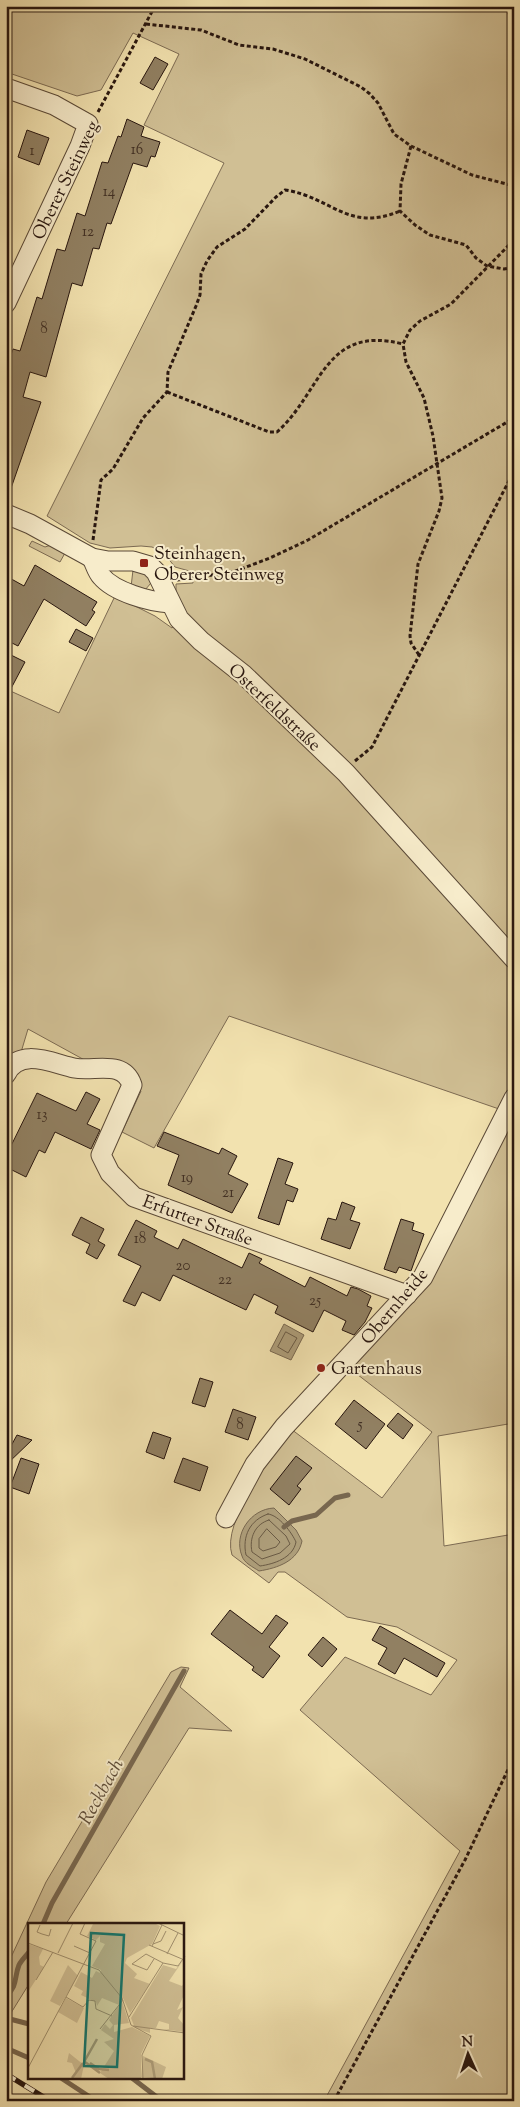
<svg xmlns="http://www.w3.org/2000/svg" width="520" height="2107" font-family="'Sorts Mill Goudy',serif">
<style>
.green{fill:#d0bf94;stroke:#7c6a52}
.water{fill:#ad9d79;stroke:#78674f}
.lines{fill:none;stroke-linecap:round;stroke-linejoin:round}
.shore{stroke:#6a5a44;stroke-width:1}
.stream{stroke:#78674f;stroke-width:5}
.building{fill:#918062;stroke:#28160f}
.minor-casing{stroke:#5a4937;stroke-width:21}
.path{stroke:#28160f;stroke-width:3;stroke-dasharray:4 2.5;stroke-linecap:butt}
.minor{stroke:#f7eccb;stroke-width:19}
.rail-casing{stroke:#28160f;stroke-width:5.5}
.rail{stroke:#f7eccb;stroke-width:4;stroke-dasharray:11;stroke-linecap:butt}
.poi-dot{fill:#8f2418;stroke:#f7eccb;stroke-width:2}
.labels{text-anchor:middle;stroke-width:4;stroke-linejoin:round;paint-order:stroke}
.number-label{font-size:15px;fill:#423024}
.street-label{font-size:18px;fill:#28160f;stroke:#f7eccb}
.poi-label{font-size:18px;fill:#28160f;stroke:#f7eccb;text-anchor:start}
.water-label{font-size:19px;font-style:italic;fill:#5d4c39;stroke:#f7eccb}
.inset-river{fill:none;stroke:#ad9d79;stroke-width:2.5}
.inset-road{fill:none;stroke:#a1906f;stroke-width:1}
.view{fill:#0f766e;fill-opacity:0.15;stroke:#0f766e;stroke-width:2.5}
.inset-edge{fill:none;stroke:#28160f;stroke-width:2.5}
</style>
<rect width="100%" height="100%" fill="#f2e2af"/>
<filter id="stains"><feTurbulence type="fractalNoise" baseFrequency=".004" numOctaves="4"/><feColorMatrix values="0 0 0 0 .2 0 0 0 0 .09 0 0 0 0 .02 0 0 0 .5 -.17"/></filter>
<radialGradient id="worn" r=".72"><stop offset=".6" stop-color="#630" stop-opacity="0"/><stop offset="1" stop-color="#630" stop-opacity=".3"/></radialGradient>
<g class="green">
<polygon points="6,6 514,6 514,1080 499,1109 229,1016 154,1148 122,1132 141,1091 28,1029 19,1059 6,1052 6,689 59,713 115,596 155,616 172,628 185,611 176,595 176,584 193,583 193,572 175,567 163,552 152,547 141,546 110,548 90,543 47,516 224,163 144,125 179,54 133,33 101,90 77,96 6,72"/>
<polygon points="32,541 45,547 51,545 65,553 60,562 29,546"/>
<polygon points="133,570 144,572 150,579 151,583 145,590 131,587"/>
<path d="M514 1113V1423L438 1436 444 1546 514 1534V2101H324L460 1851 300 1710 345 1657 431 1695 457 1660 397 1627 347 1617 285 1572H278L269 1583 232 1555C221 1522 273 1455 291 1429L382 1498 432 1432 349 1368 431 1281Z"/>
<polygon points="181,1667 189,1668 180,1687 232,1731 189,1728 66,1924 29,1924 29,1984 6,2021 6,1968 46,1882 171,1672"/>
</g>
<g class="water">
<polygon points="284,1324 304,1335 291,1360 270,1351"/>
<path d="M274 1508 296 1530 302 1541C298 1561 278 1568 259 1571 253 1567 244 1563 242 1556 233 1534 251 1509 274 1508Z"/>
</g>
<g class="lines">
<g class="shore">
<polygon points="286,1332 297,1338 288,1353 278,1347"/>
<path d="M268 1514C279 1515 292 1533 296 1542 293 1558 274 1564 260 1566L246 1555C242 1536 250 1520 268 1514Z"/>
<path d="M269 1520 286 1536 290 1544 280 1553 262 1559 252 1552C249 1538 255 1524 269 1520Z"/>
<polygon points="267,1529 280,1542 276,1547 263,1551 259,1548 259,1539"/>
</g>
<g class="stream">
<polyline points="284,1527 292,1521 316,1515 335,1498 348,1495"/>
<polyline points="43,1924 52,1903 184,1671"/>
<path d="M6 1996C18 1986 14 1977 19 1965 21 1961 26 1956 29 1952"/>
<polyline points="6,2018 29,2024"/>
<polyline points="6,2048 29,2058"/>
<polyline points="61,2078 96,2101"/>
<polyline points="132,2078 162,2101"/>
</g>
</g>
<g class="building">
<polygon points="155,57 168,64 153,90 140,83"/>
<polygon points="127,119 144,127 141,136 160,142 155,157 151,156 147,167 133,163 111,224 107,223 99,249 93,248 82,286 72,283 46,377 30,372 23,397 41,402 9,494 6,494 6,370 13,349 20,351 37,297 42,299 57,249 65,251 77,213 85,216 102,162 108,163 118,136 121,137"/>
<polygon points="27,130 49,138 39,165 18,157"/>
<polygon points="35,565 97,602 92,610 95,612 86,626 44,599 18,646 6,640 6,576 24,586"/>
<polygon points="76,629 93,638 86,651 69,642"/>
<polygon points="11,655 25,662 6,698 6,663"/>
<polygon points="86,1092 100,1099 87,1124 100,1130 91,1149 55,1132 45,1153 39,1150 26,1177 6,1167 6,1156 37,1093 76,1111"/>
<polygon points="164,1132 219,1154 222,1148 237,1156 228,1174 248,1184 232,1213 168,1185 179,1155 157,1146"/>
<polygon points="278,1158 293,1163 285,1184 298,1189 293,1202 287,1200 279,1225 258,1218"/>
<polygon points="342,1202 355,1207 350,1220 360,1223 350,1249 321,1239 328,1218 336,1220"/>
<polygon points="81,1217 104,1229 98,1241 105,1245 97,1259 86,1253 90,1244 72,1235"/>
<polygon points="401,1219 414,1223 412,1230 424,1234 411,1271 399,1267 396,1273 384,1269"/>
<polygon points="136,1220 157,1231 154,1237 178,1249 183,1239 242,1268 249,1253 262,1259 259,1263 305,1287 310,1277 347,1296 351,1287 358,1289 371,1296 367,1306 372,1308 365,1322 354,1335 342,1330 346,1321 324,1310 313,1332 275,1313 278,1306 254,1294 246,1310 173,1275 160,1301 142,1292 135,1306 123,1301 141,1266 118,1255"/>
<polygon points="200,1378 213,1382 205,1407 192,1403"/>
<polygon points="354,1400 385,1424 366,1449 335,1424"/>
<polygon points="233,1409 256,1417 248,1440 225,1432"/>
<polygon points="398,1413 413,1425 403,1439 387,1426"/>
<polygon points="153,1432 171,1438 164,1459 146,1452"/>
<polygon points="17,1435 32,1440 6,1465 6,1455"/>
<polygon points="296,1456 312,1468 297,1486 301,1489 289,1505 270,1489"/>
<polygon points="21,1458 39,1464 29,1494 10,1487"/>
<polygon points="183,1458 208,1467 200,1491 174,1482"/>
<polygon points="230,1610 262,1634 276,1615 288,1623 269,1647 280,1656 263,1678 252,1670 254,1667 211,1634"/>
<polygon points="380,1626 445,1663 437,1677 404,1658 395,1674 378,1664 387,1648 372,1640"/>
<polygon points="323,1637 337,1649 322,1667 308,1655"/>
</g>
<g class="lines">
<g class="minor-casing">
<g id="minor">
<polyline points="6,88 54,105 88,124 80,146 6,303"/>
<polyline points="6,514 30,524 92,558 108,561 133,561 150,566 156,572 179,619 201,641 244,675 346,773 514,959"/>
<path d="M92 558C95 564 97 572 101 576 114 592 150 602 170 603"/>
<path d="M6 1074C19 1046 54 1064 74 1068 95 1072 123 1059 132 1085L101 1155 110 1173 134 1197 407 1295"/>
<polyline points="226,1518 255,1464 284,1427 423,1277 514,1098"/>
</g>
</g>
<g class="path">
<polyline points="507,6 514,30"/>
<polyline points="146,24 201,30 239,45 273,49 305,59 361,87 370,94 378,103 394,134 411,146 472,175 514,186"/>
<polyline points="98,112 155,6"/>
<polyline points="411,146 401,184 400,211 415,225 430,235 466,245 476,258 487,266 504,269 514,267"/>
<path d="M167 392 269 432H277C322 392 324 324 403 344"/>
<path d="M93 540 101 480 113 469 143 418 167 392 168 372 196 306 200 295 201 274 207 261 217 247 245 229 276 197 285 190C332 197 348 233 400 211"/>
<polyline points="177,580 233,572 270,558 308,540 514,418"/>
<polyline points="419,655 411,643 410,636 418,564 439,511 442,498 433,436 424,398 406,362 403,344 410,330 420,321 451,304 514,240"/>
<polyline points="355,761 372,747 514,471"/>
<polyline points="334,2101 465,1860 514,1757"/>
</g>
<use href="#minor" class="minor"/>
<g class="rail-casing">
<polyline id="rail" points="6,2074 50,2101"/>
</g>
<use href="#rail" class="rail"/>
</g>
<g class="poi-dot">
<rect x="139" y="558" width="10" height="10" rx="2.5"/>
<circle cx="321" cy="1368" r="5"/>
</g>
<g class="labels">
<g class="number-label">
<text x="137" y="154">16</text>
<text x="32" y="155">1</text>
<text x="109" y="196">14</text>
<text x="88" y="236">12</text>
<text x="44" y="333">8</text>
<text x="42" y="1119">13</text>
<text x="187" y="1182">19</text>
<text x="228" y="1197">21</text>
<text x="140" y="1243">18</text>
<text x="183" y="1270">20</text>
<text x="225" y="1284">22</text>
<text x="315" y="1305">25</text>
<text x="240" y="1429">8</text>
<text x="360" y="1429">5</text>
</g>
<g class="street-label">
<text transform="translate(65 180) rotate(-64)" y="6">Oberer Steinweg</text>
<text transform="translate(275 707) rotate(43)" y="6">Osterfeldstraße</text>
<text transform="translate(198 1220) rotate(20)" y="6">Erfurter Straße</text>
<text transform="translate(394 1306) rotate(-50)" y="6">Obernheide</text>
</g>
<g class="poi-label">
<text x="154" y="559">Steinhagen,<tspan x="154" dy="21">Oberer Steinweg</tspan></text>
<text x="331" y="1374">Gartenhaus</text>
</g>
<g class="water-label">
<text transform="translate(100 1791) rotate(-61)" y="7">Reckbach</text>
</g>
</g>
<g transform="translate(28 1923)">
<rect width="156" height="156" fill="#f2e2af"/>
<path d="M63 0H126L132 3 124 21 99 35 97 40 109 51 106 55 122 61 102 90 95 75 91 82 74 75 69 83 68 79 53 72 55 68 46 63 53 49 64 55 68 48 72 50 73 47 64 43 77 21 72 19V13L68 17 59 13 65 1ZM0 21 15 26 11 34 12 42 16 44 0 69ZM156 36 141 58 154 63 156 60V72L149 87 155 84 150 95 156 102V109L135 106H141V101L131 98 128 105H122V110L107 105 103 95 135 42 148 46ZM40 42 50 53 32 83 22 78ZM38 75 56 85 49 100 30 89ZM94 78 101 100 86 102V109L104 104 122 113 113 131V156H81L72 150 86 128 76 119 86 116 73 107 77 101 82 106 85 102 81 97ZM41 130 56 142 53 156H44L48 150 44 140 39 139ZM115 133 138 144 134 156 113 154Z" fill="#d0bf94"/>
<path class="inset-river" d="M117 136 124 139 127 156M56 139 69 116M57 139 72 150M62 140 71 146 81 147M44 155 55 140"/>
<path class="inset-road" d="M130 0 157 13M12 2 9 9 14 11 21 13 23 6M0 20 71 47 94 75 103 102 123 113 114 132 115 156M125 21 133 18 138 8M121 22 154 36M46 23 62 30M124 23 134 2M30 30 45 0M139 31 150 10M126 36 119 47 104 41 118 31 135 40M8 57 25 29M38 74 55 84 61 77 67 78 68 86 84 93M101 94 135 40 150 43 157 33M105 103 157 110M72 106 95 77M0 145 68 18 52 11 57 0"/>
<path class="view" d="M63 10 96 12 89 144 56 143Z"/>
<rect width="156" height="156" class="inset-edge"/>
</g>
<rect width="520" height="2107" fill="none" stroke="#f2e2af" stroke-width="25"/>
<rect x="8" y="8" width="505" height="2092" fill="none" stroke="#28160f" stroke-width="2.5"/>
<rect x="12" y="12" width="495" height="2082" fill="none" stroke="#28160f"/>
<g transform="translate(468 2054) rotate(357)" stroke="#f7eccb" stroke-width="4" paint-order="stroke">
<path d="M0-4L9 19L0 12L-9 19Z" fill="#28160f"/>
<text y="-8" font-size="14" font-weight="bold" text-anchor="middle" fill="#28160f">N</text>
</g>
<rect width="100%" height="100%" filter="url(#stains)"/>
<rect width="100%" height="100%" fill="url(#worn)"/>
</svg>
